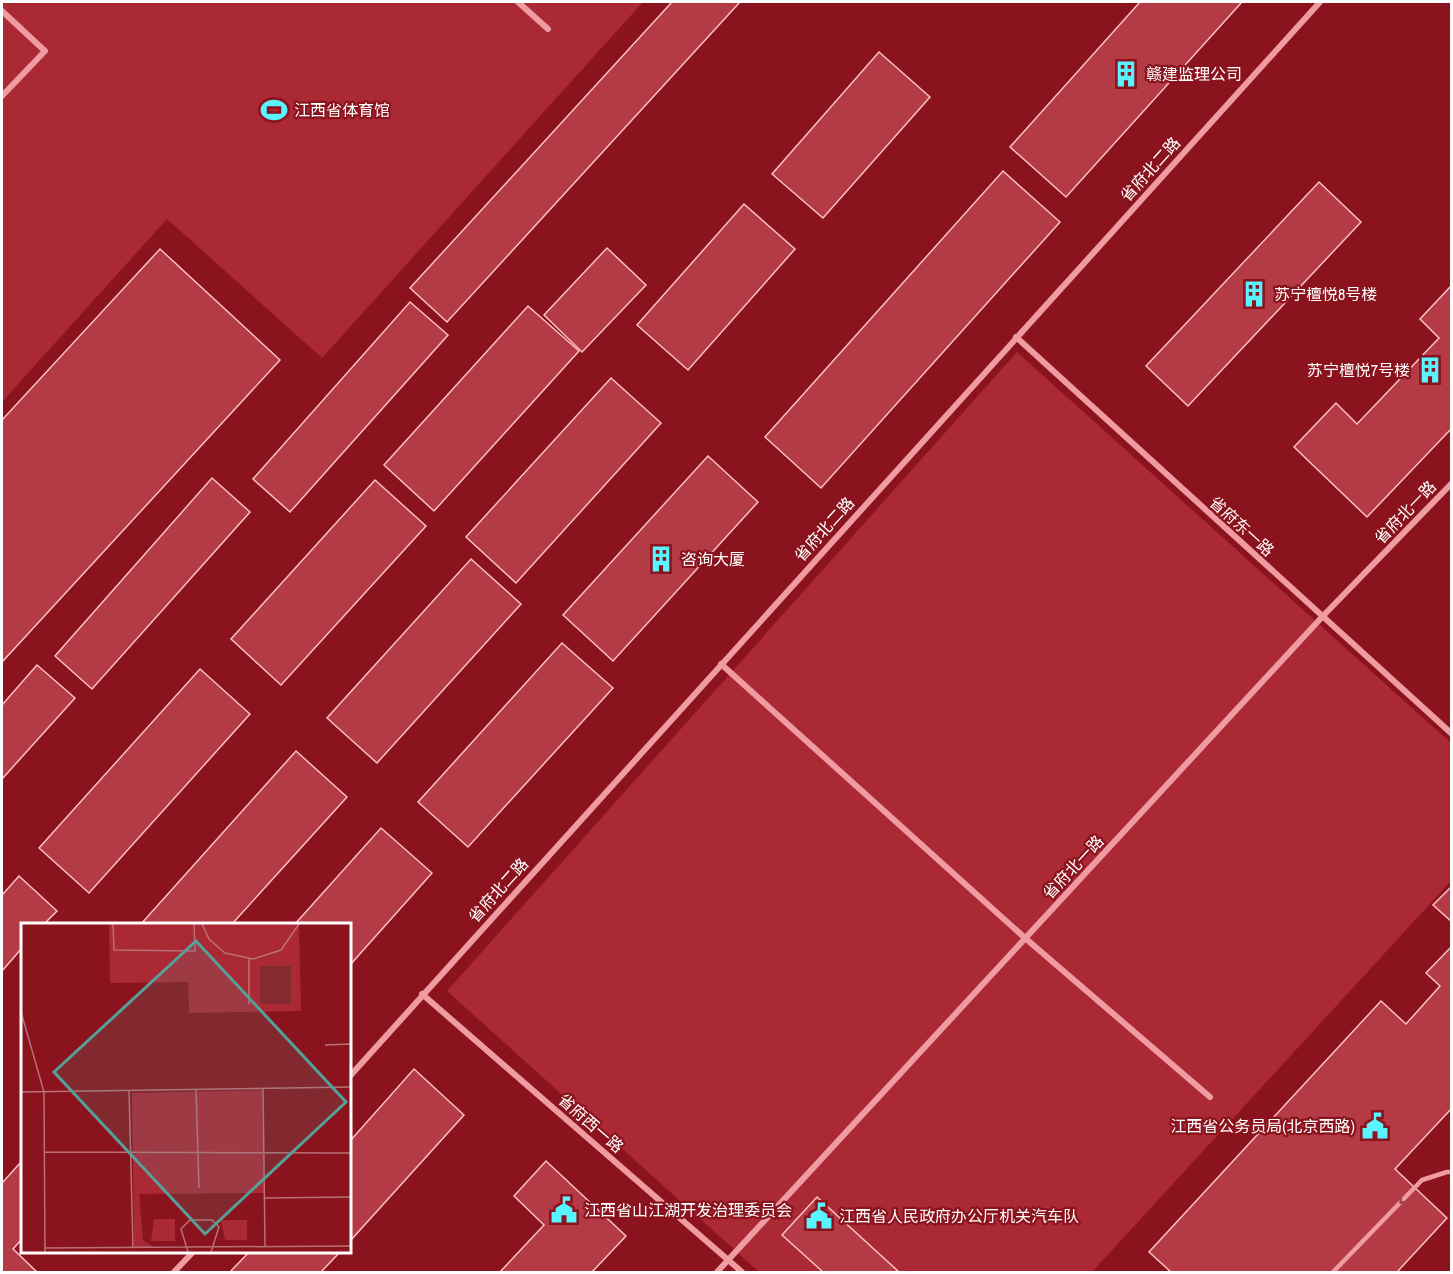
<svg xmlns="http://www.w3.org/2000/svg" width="1453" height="1274" font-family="'Archivo Narrow','Noto Sans SC',sans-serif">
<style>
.green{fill:#ab2835}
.building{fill:#b43b46;stroke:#fcc0c6;stroke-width:1.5}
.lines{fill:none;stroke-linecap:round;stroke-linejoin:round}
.lane{stroke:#f09aa2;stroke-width:4.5}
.street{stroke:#f09aa2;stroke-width:6}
.oneway{stroke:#ae424c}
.labels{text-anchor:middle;stroke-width:4.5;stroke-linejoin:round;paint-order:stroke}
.poi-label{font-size:16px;fill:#fff;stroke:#8a131d;text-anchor:start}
.street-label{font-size:16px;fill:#fff;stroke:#8a131d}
.inset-road{fill:none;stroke:#b97177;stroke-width:1.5}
.view{fill:#579f9a;fill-opacity:0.15;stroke:#579f9a;stroke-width:3}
.inset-edge{fill:none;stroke:#fff;stroke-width:3}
</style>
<rect width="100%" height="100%" fill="#8a131d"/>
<g class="green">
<polygon points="2,2 643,2 322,358 167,219 2,402"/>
<polygon points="1017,352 1451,743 1451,881 1092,1272 759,1272 447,991"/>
</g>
<g class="building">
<polygon points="672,2 740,2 447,322 410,288"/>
<polygon points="1140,2 1242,2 1066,197 1010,147"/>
<polygon points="879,52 930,97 823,218 772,174"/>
<polygon points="1003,171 1060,222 821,488 765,437"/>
<polygon points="1319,182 1361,222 1188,406 1146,366"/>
<polygon points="744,204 795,249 688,370 637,325"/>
<polygon points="607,248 646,285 582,352 544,315"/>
<polygon points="160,249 280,360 2,662 2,420"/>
<polygon points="1452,285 1452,428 1367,517 1294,447 1336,403 1357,424 1439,338 1420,319"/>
<polygon points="410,302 448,335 290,512 253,479"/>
<polygon points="528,306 579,351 434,511 384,465"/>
<polygon points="611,378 661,423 516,583 466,537"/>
<polygon points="708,456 758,502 613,661 563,615"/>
<polygon points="212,478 250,512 92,689 55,656"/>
<polygon points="375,480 426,526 281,685 231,639"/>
<polygon points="471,559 521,604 377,763 327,718"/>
<polygon points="562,643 613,688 468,847 418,802"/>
<polygon points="37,665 75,698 2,779 2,705"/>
<polygon points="200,669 250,714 89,893 39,848"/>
<polygon points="296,751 347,797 232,924 141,924"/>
<polygon points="381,828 432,873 350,965 350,924 295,924"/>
<polygon points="19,876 57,911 44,924 22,924 22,948 2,971 2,895"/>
<polygon points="1452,886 1452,922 1433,905"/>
<polygon points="1452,946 1452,1108 1395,1169 1447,1218 1397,1272 1171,1272 1149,1252 1381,1001 1406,1024 1440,986 1426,973"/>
<polygon points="414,1069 464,1115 350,1241 350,1141"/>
<polygon points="22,1161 22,1239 13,1249 37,1272 2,1272 2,1183"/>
<polygon points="546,1161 626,1236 592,1272 500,1272 544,1225 514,1196"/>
<polygon points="817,1197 899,1272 823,1272 782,1235"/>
<polygon points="249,1252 340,1252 321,1272 230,1272"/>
</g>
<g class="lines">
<polyline class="lane" points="1333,1272 1422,1180 1447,1172 1452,1172"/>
<g class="street">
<polyline points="518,2 548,29"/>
<polyline points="2,11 45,51 2,96"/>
<polyline points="1016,337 1452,734"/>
<polyline points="721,664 1025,938 1210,1097"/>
<polyline points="422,994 742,1272"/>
<polyline points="350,1076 1320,2"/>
<polyline points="174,1272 193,1252"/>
<polyline points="717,1272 1322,617 1452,483"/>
</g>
</g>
<defs><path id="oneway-chevron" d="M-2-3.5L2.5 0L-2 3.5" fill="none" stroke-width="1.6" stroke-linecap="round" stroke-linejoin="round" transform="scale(1.5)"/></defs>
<use class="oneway" href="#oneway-chevron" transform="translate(1403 1200) rotate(134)"/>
<defs>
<g id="building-bare" transform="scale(2.07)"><path d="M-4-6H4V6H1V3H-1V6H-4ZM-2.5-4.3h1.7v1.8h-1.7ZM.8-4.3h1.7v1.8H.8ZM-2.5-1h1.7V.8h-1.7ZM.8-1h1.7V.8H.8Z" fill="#59f4ff" stroke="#8a131d" stroke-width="2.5" paint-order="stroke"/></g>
<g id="stadium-bare" transform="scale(2.07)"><path d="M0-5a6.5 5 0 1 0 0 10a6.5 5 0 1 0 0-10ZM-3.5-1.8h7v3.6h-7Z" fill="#59f4ff" stroke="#8a131d" stroke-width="2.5" paint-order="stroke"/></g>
<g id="civic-bare" transform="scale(2.07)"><path d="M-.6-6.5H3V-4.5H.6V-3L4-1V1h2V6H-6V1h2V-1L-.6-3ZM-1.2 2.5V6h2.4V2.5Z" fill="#59f4ff" stroke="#8a131d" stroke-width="2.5" paint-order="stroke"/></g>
</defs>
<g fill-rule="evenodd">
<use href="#building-bare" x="1126" y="74"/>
<use href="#stadium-bare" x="274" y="110"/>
<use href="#building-bare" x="1254" y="294"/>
<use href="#building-bare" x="1430" y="370"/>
<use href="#building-bare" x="661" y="559"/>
<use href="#civic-bare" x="1375" y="1126"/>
<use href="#civic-bare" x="564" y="1210"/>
<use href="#civic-bare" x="819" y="1216"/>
</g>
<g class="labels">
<g class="poi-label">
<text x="1146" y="80">赣建监理公司</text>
<text x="294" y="116">江西省体育馆</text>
<text x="1274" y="300">苏宁檀悦8号楼</text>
<text x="1410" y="376" text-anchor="end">苏宁檀悦7号楼</text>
<text x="681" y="565">咨询大厦</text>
<text x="1355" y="1132" text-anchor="end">江西省公务员局(北京西路)</text>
<text x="584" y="1216">江西省山江湖开发治理委员会</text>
<text x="839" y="1222">江西省人民政府办公厅机关汽车队</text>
</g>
<g class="street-label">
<text transform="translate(1150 169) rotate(-48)" y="6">省府北二路</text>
<text transform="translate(1405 512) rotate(-46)" y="6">省府北一路</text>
<text transform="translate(1242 526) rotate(42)" y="6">省府东一路</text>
<text transform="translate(824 529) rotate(-48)" y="6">省府北二路</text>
<text transform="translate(1073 867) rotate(-47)" y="6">省府北一路</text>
<text transform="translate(498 890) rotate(-48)" y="6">省府北二路</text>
<text transform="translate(591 1123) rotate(41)" y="6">省府西一路</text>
</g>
</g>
<g transform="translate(21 923)">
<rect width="330" height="330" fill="#8a131d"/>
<path d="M88 1H278L280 88 168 90 167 59 89 60ZM241 167 243 270 118 271 122 317 132 324H113L111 170ZM133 296H154V318H130ZM200 297H226V317H204Z" fill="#ab2835"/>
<path d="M239 43H270V81H239Z" fill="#842a31"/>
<path class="inset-road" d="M92 1 93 27 174 28 173 1M181 1 188 16 204 30 232 36 260 27 278 1M228 36V81M0 89 23 169 24 329M304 122 330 121M329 164 330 124M242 165 244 324M175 166 178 265M108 167 112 325M0 169 330 164M24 229 330 230M244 275 330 274M24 325 330 323M167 329 160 306 169 297H191L198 304 190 329"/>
<path class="view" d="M175 18 325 179 184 311 33 149Z"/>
<rect width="330" height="330" class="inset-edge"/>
</g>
<rect width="1453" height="1274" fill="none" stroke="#ffffff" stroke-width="6"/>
</svg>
